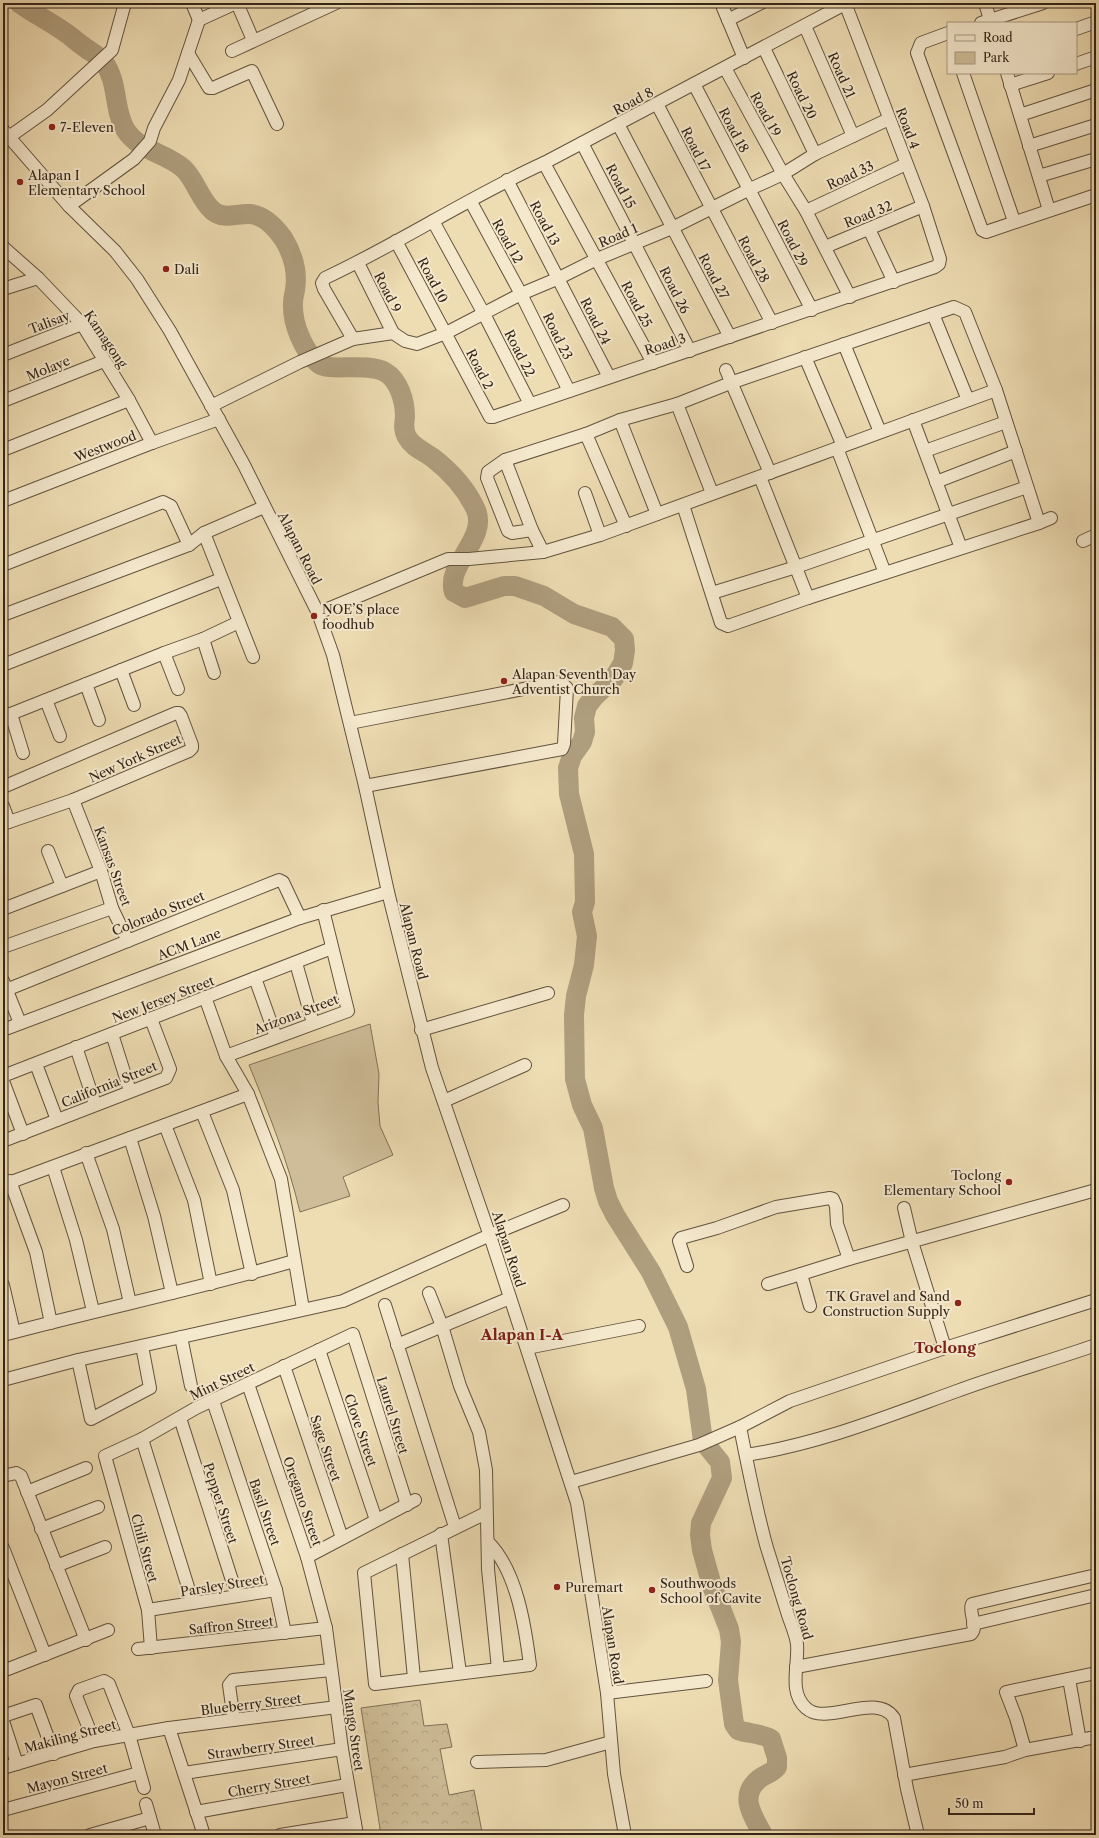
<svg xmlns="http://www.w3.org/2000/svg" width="1099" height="1838" font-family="'Libre Caslon Text',serif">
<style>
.green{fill:#cebd98;stroke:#817158}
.forest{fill:url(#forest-crowns);stroke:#817158}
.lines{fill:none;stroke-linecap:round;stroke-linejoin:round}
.river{stroke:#af9e7e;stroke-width:20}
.minor-casing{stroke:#62533e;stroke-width:14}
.minor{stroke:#f4e8cd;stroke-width:12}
.poi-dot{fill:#8f2418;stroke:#f4e8cd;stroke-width:1.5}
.labels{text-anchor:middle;stroke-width:4;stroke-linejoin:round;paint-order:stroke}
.street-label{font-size:13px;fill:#342518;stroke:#f4e8cd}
.poi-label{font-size:13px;fill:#342518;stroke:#f4e8cd;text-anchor:start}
.quarter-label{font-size:15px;font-weight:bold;fill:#7a1f14;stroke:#f4e8cd}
</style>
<defs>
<pattern id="forest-crowns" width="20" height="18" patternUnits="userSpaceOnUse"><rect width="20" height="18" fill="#cebd98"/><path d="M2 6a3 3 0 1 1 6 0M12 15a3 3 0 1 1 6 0" fill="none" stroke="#b2a282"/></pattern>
</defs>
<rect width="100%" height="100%" fill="#eedcb2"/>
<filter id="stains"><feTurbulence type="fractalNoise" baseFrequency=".005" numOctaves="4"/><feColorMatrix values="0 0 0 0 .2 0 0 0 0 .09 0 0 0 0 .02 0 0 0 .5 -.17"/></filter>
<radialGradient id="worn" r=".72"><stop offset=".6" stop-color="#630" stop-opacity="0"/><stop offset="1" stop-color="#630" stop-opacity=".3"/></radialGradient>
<path class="green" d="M370 1024 379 1074 378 1102 380 1126 393 1155 343 1177 350 1196 300 1212C288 1161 269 1114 249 1065Z"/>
<polygon class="forest" points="420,1700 424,1726 447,1724 452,1747 440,1749 449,1795 474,1790 482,1832 468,1835 381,1835 361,1708"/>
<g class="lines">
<path class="river" d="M19 3C34 14 51 22 66 33 72 37 77 42 83 46 89 51 98 55 103 61 119 82 113 108 125 129 139 152 166 152 184 169 196 181 200 200 213 211 224 220 237 213 250 214 263 215 275 227 283 238 293 254 298 271 295 290 294 295 293 299 293 303 292 323 303 351 319 364 329 372 367 362 385 372 399 380 405 401 405 417 404 424 403 430 407 437 413 448 424 451 433 458 451 472 467 490 476 510 488 539 445 565 454 592L465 598 504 586H515L544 596 574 614 612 627 624 639 625 650 623 663 614 678 594 697 587 706 584 718 585 732 582 742 572 756 568 768 569 794 584 854 585 902 582 912 587 936 584 965 576 996 574 1015 575 1079 582 1105 593 1128 604 1188 608 1201 615 1215 651 1272 678 1327 696 1389 703 1441 720 1462 722 1478 701 1523 700 1535 702 1550 712 1586 729 1629 731 1642 728 1680 734 1724 738 1730C749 1734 760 1733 771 1739L777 1758V1767C771 1774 765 1774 759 1779 738 1796 753 1816 763 1835"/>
<g class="minor-casing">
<g id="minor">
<polyline points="192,3 199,20"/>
<polyline points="237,3 253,40"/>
<polyline points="721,3 744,58"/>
<polyline points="985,3 991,23"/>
<polyline points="728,20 761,3"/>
<polyline points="981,23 1043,3"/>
<polyline points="805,26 853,136"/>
<polyline points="1076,29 1096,22"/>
<polyline points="948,33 921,43 917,53 982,230 986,232 1096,195"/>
<polyline points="764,48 815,154"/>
<polyline points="232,51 336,3"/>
<polyline points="188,53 209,88 213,88 252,71 277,124"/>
<polyline points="1076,64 1096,57"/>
<polyline points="725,68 783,174 806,211 850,297"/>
<polyline points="963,73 1014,221"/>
<polyline points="1007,73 1049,210"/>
<polyline points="694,84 812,310"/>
<polyline points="1010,85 1048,73"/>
<polyline points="657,104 772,323"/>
<polyline points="1020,115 1096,90"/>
<polyline points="618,124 730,337"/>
<polyline points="3,130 69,206 115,251 137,279 170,331 244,465 318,613 333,655 365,786 388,892 432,1068 491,1239 577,1503 607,1693 614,1774 625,1835"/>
<polyline points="9,137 47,110 112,50 125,3"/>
<polyline points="582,143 690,351"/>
<polyline points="1029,146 1096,125"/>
<polyline points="544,163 653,363"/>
<polyline points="1039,176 1096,159"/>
<polyline points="507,180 609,377"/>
<polyline points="471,202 521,294 569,391"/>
<polyline points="69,206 134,159 150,141 154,128 179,80 199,20 236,3"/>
<polyline points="806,211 906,164"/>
<polyline points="433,221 484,314 530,404"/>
<polyline points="869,229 894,282"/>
<polyline points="396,241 490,417 493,417 935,267 939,264 940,259 923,206 845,3"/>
<polyline points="3,247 38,278 82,324 129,400 152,443"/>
<polyline points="825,247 923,206"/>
<polyline points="358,263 393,333"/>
<polyline points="3,289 38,278"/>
<polyline points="933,314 968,400"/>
<path d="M353 339 324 289 322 283 325 278C400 243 469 197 544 163L845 4"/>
<polyline points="844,344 880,432"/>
<polyline points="3,355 82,324"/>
<polyline points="805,357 843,446"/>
<polyline points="726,370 770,473"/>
<polyline points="3,401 104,361"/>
<polyline points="677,404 712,493"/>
<polyline points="211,406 300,362 353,339 393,333 405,341 417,344 446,333 521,294 559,278 597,259 672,228 750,189 783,174 815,154 889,119"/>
<polyline points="620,420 657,514"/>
<polyline points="913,420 961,548"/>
<polyline points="586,434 626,526"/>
<polyline points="837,448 885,573"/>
<polyline points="3,450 129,400"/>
<polyline points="925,451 1006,422"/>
<polyline points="505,460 488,472 487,478 508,531 512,533 532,530"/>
<polyline points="760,477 808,598"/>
<polyline points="936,482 1016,451"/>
<polyline points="585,493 600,535"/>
<polyline points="3,501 152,443 219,419"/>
<polyline points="683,505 721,623 728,626 808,598 1039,523"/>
<polyline points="204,533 253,657"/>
<polyline points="1083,541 1096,535"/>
<polyline points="543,552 532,530 505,460 586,434 620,420 677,404 733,382 954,307 965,312 996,390 1039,523 1051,518"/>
<polyline points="3,565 163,502 171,506 189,545"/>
<polyline points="712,593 796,567 1027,487"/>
<polyline points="318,613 448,559 469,559 543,552 600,535 996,390"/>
<polyline points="3,615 189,545 204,533 264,507"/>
<polyline points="203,639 214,673"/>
<polyline points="164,653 178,689"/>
<polyline points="3,665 221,579"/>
<polyline points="121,670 134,705"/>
<polyline points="86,684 99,720"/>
<polyline points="46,700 60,736"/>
<polyline points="11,714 23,753"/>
<polyline points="3,717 164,653 203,639 239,622"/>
<polyline points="350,723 559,682 563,684 567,688 564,744 562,749 365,786"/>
<polyline points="3,787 176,713 179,713 181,716 192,745 192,748 189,751 73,800 3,824"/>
<polyline points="73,800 101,871 112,908 128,941"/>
<polyline points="3,806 9,822"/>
<polyline points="48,851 62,886"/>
<polyline points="3,909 101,871"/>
<polyline points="3,947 112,908"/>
<polyline points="296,963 313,1023"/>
<polyline points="255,978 276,1037"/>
<polyline points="3,981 20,1023"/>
<polyline points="6,990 279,880 283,882 300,918"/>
<polyline points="205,997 226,1056 248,1094"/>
<polyline points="3,1030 300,918 388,892"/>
<polyline points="421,1030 548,993"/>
<polyline points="112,1034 130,1091"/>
<polyline points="76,1047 95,1104"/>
<polyline points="226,1056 348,1011 323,910"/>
<polyline points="36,1064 57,1120"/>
<polyline points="3,1076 332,948"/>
<polyline points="3,1081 23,1134"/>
<polyline points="444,1101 525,1065"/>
<polyline points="202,1112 233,1190 252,1274"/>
<polyline points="165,1125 194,1200 211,1284"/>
<polyline points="130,1138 154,1216 172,1293"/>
<polyline points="3,1141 166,1078 170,1069 151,1019"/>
<polyline points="86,1153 113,1229 130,1303"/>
<polyline points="53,1167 76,1240 93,1311"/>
<polyline points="10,1181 36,1252 51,1323"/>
<polyline points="3,1185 248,1094 281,1179 303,1309"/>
<polyline points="904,1208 912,1242 945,1348"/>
<polyline points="687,1266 679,1241 681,1238 717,1228 776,1207 830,1198 833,1199 836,1206 837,1224 849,1259"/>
<polyline points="768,1284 801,1274"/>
<polyline points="3,1285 14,1332"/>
<polyline points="429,1293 442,1326 460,1386 479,1432 486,1470 488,1569 498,1669"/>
<polyline points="385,1305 455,1527"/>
<polyline points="810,1306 801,1274 849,1259 1096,1190"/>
<path d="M3 1335C100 1309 198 1289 294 1261"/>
<polyline points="181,1337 191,1386"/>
<polyline points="397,1345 510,1298"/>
<polyline points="527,1348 639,1326"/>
<polyline points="319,1350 376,1520"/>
<polyline points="78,1360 91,1419 150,1388 142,1346"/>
<polyline points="284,1366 342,1538"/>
<polyline points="3,1380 78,1360 343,1301 490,1235 563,1205"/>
<polyline points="248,1384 307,1557 326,1628 342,1749 357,1835"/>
<polyline points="213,1401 276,1590 285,1633"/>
<polyline points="180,1418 237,1596"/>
<path d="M740 1427C748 1467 756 1509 767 1548 774 1571 781 1593 788 1615 791 1624 796 1635 797 1644 799 1665 788 1692 806 1708 826 1727 876 1691 894 1718L907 1789 918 1835"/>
<polyline points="142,1439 193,1603"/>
<path d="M746 1455C819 1444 888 1416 957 1391 1003 1374 1050 1361 1096 1345"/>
<polyline points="3,1476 16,1473 21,1476 86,1640"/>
<polyline points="571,1482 699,1445 740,1427 790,1401 945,1348 1096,1300"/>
<polyline points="27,1492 86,1468"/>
<path d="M486 1513 364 1573 375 1684 530 1665C525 1626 517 1571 488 1542"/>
<polyline points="41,1529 98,1507"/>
<polyline points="441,1534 460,1673"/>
<polyline points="3,1548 45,1655"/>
<polyline points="402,1554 414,1678"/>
<polyline points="307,1557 415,1500"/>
<polyline points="56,1566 105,1547"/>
<polyline points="148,1610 276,1590"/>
<polyline points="973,1624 1096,1595"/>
<polyline points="151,1648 148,1610 105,1456 142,1439 196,1408 353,1334 407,1505"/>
<polyline points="138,1649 326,1628"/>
<path d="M796 1667 971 1634C979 1626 968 1613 972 1604L1096 1575"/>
<polyline points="3,1671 108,1630"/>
<polyline points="1069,1679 1080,1741"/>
<polyline points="607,1693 706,1681"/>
<polyline points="3,1716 36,1705 54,1754"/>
<polyline points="234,1720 229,1685 233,1680 331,1670"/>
<polyline points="3,1721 17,1764"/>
<polyline points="169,1728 204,1835"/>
<polyline points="94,1741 76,1696 79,1690 104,1681 109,1684 129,1735 144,1788"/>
<polyline points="1025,1750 1016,1718 1006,1692 1096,1673"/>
<polyline points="477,1762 546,1760 611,1742"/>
<polyline points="3,1768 94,1741 169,1728 337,1707"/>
<polyline points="184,1773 342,1749"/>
<polyline points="904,1775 1005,1757 1025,1750 1096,1737"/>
<polyline points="146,1804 155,1835"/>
<polyline points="3,1810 139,1773"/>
<polyline points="196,1812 347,1785"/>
<polyline points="90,1835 150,1818"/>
<polyline points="280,1835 355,1823"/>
</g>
</g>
<use href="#minor" class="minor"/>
</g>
<g class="poi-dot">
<circle cx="52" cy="127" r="4"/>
<circle cx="20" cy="182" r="4"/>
<circle cx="166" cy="269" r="4"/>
<circle cx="314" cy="616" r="4"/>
<circle cx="504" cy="681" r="4"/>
<circle cx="1009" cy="1182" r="4"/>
<circle cx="958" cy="1303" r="4"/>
<circle cx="557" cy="1587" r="4"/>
<circle cx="652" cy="1590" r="4"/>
</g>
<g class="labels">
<g class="street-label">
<text transform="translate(842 75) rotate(66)" y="5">Road 21</text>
<text transform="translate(802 95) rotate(64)" y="5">Road 20</text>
<text transform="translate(633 101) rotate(-28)" y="5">Road 8</text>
<text transform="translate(766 114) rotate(61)" y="5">Road 19</text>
<text transform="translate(908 128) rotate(69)" y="5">Road 4</text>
<text transform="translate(734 130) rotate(62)" y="5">Road 18</text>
<text transform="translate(696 149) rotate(63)" y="5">Road 17</text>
<text transform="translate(850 175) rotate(-25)" y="5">Road 33</text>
<text transform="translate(621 186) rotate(62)" y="5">Road 15</text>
<text transform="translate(868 214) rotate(-22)" y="5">Road 32</text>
<text transform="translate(545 223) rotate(62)" y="5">Road 13</text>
<text transform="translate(618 235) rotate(-23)" y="5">Road 1</text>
<text transform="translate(508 241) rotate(61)" y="5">Road 12</text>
<text transform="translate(793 243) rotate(63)" y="5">Road 29</text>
<text transform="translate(754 259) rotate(62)" y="5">Road 28</text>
<text transform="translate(714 276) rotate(62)" y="5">Road 27</text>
<text transform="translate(433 280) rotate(62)" y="5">Road 10</text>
<text transform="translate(675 290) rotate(63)" y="5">Road 26</text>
<text transform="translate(388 292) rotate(63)" y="5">Road 9</text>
<text transform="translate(637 304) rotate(62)" y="5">Road 25</text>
<text transform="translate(596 321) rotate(63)" y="5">Road 24</text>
<text transform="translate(49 322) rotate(-21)" y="5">Talisay</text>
<text transform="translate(558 336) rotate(64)" y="5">Road 23</text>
<text transform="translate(106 339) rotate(56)" y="5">Kamagong</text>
<text transform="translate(665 344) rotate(-18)" y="5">Road 3</text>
<text transform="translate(520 353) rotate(63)" y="5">Road 22</text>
<text transform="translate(48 368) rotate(-22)" y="5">Molaye</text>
<text transform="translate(480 369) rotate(63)" y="5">Road 2</text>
<text transform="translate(105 446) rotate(-21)" y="5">Westwood</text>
<text transform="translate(300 548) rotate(63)" y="5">Alapan Road</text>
<text transform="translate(135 758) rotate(-24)" y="5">New York Street</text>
<text transform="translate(113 866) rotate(70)" y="5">Kansas Street</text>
<text transform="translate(158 913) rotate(-22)" y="5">Colorado Street</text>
<text transform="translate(414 941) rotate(76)" y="5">Alapan Road</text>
<text transform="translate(189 944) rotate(-21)" y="5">ACM Lane</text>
<text transform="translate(163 999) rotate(-21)" y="5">New Jersey Street</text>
<text transform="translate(296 1014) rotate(-21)" y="5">Arizona Street</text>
<text transform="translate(109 1084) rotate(-22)" y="5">California Street</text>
<text transform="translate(509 1249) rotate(72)" y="5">Alapan Road</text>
<text transform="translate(222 1381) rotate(-26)" y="5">Mint Street</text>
<text transform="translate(393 1415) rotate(73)" y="5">Laurel Street</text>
<text transform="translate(361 1430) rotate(71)" y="5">Clove Street</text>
<text transform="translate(326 1448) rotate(71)" y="5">Sage Street</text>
<text transform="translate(303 1501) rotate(71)" y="5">Oregano Street</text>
<text transform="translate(221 1503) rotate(72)" y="5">Pepper Street</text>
<text transform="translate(265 1512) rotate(71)" y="5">Basil Street</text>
<text transform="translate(145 1548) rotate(75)" y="5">Chili Street</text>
<text transform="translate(222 1585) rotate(-9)" y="5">Parsley Street</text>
<text transform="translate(797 1598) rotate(74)" y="5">Toclong Road</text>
<text transform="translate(231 1625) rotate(-6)" y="5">Saffron Street</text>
<text transform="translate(613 1645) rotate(81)" y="5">Alapan Road</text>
<text transform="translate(251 1704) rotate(-7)" y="5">Blueberry Street</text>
<text transform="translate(354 1730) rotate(82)" y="5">Mango Street</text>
<text transform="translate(70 1736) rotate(-15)" y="5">Makiling Street</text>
<text transform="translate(261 1747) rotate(-8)" y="5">Strawberry Street</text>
<text transform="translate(67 1778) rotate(-15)" y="5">Mayon Street</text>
<text transform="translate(269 1785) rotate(-10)" y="5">Cherry Street</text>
</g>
<g class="poi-label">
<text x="60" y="132">7-Eleven</text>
<text x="28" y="180">Alapan I<tspan x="28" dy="15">Elementary School</tspan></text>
<text x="174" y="274">Dali</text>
<text x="322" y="614">NOE’S place<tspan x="322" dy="15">foodhub</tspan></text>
<text x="512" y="679">Alapan Seventh Day<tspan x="512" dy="15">Adventist Church</tspan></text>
<text x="1001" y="1180" text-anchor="end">Toclong<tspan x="1001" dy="15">Elementary School</tspan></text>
<text x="950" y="1301" text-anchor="end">TK Gravel and Sand<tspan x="950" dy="15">Construction Supply</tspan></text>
<text x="660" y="1588">Southwoods<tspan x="660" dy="15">School of Cavite</tspan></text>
<text x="565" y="1592">Puremart</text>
</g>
<g class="quarter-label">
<text x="522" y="1340">Alapan I-A</text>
<text x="945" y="1353">Toclong</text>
</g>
</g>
<rect width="1099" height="1838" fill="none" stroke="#eedcb2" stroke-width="16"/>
<rect x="4" y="4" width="1091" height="1830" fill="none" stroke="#342518" stroke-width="2"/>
<rect x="8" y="8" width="1083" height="1822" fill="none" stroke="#342518"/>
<rect x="947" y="22" width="130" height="52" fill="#f4e8cd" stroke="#a79a85"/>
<rect x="955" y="35" width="20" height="6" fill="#f4e8cd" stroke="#a79a85"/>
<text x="983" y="42" font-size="12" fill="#342518">Road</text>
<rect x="955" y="52" width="20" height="12" fill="#cebd98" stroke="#a79a85"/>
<text x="983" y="62" font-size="12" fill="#342518">Park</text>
<path d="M949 1808v6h85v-6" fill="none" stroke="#342518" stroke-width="2"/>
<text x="955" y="1808" font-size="12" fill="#342518" stroke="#f4e8cd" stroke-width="3" paint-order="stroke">50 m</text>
<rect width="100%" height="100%" filter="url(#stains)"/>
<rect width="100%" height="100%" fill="url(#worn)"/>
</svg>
